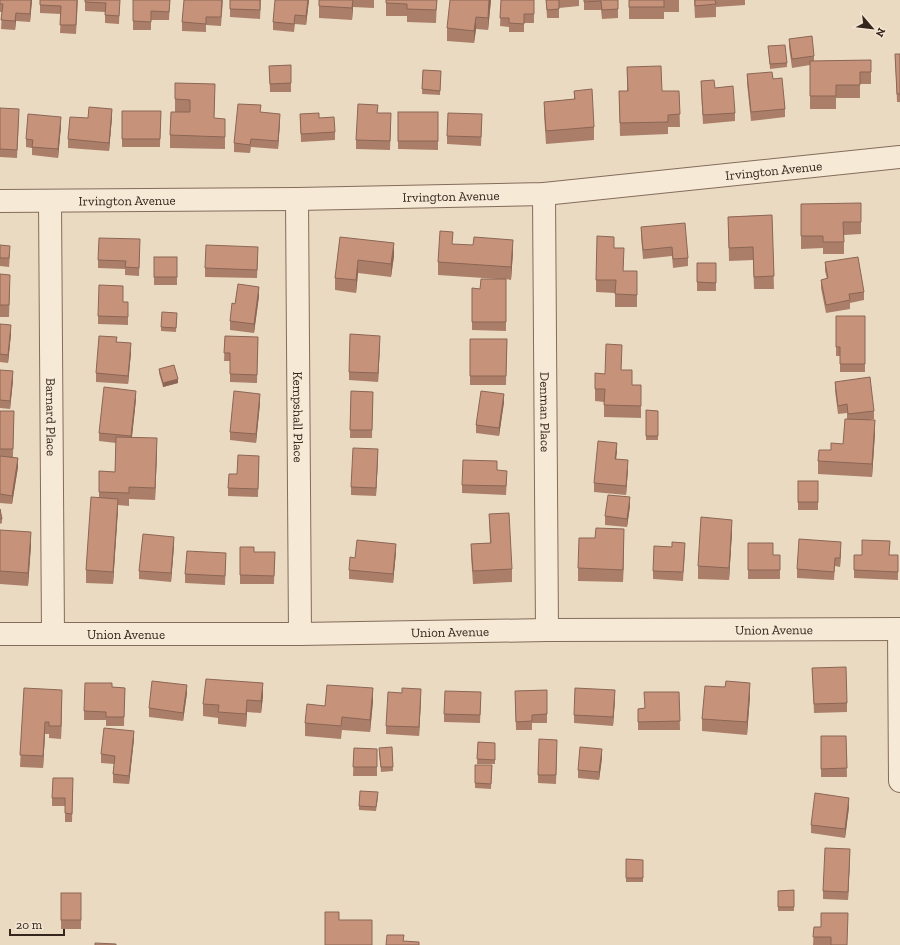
<svg xmlns="http://www.w3.org/2000/svg" width="900" height="945" font-family="'Zilla Slab',serif">
<style>
.lines{fill:none;stroke-linecap:round;stroke-linejoin:round}
.minor-casing{stroke:#846c5b;stroke-width:24}
.minor{stroke:#f6e9d5;stroke-width:22}
.wall{fill:#ab7e69}
.shaded-wall{fill:#8b6655}
.building{fill:#c7927a;stroke:#8b6655}
.labels{text-anchor:middle;stroke-width:4;stroke-linejoin:round;paint-order:stroke}
.street-label{font-size:13px;fill:#34261e;stroke:#f3e5d1}
</style>
<rect width="100%" height="100%" fill="#ebdac2"/>
<g class="lines">
<g class="minor-casing">
<g id="minor">
<path id="s1" d="M544 194 547 630"/>
<path id="s2" d="M297 199 300 634"/>
<path id="s3" d="M0 201 297 199 544 194 900 157"/>
<path id="s4" d="M50 201 53 634"/>
<polyline points="899,629 900,781"/>
<path id="s5" d="M0 634H300L547 630 900 629"/>
</g>
</g>
<use href="#minor" class="minor"/>
</g>
<g class="wall">
<polygon points="0,0 32,0 30,22 16,21 15,30 1,29 2,12 0,12"/>
<polygon points="40,0 78,0 76,34 60,33 61,14 40,13"/>
<polygon points="85,0 120,0 119,24 105,23 105,12 85,11"/>
<polygon points="133,0 170,0 169,20 151,20 151,30 133,30"/>
<polygon points="223,0 221,26 206,25 206,32 182,31 182,22"/>
<polygon points="230,0 261,0 260,19 230,17"/>
<polygon points="309,0 306,25 295,24 294,32 273,30 273,22"/>
<polygon points="319,0 374,0 374,8 353,7 352,20 319,18"/>
<polygon points="386,0 437,0 436,23 407,22 407,16 386,16"/>
<polygon points="491,0 488,30 476,29 474,43 447,41 447,28"/>
<polygon points="501,0 534,0 534,23 524,23 524,32 509,32 509,27 500,26"/>
<polygon points="546,0 579,0 579,6 559,8 559,18 547,18"/>
<polygon points="584,0 618,0 618,18 602,19 601,10 584,10"/>
<polygon points="629,0 679,0 679,12 664,12 664,19 629,19"/>
<polygon points="694,0 745,0 745,5 716,7 716,17 695,18"/>
<polygon points="789,39 814,56 814,61 871,60 871,84 860,84 860,98 836,98 836,109 810,109 810,65 792,68 789,47"/>
<polygon points="768,46 787,63 787,67 770,69"/>
<polygon points="895,54 900,54 900,102 897,102"/>
<polygon points="291,65 291,92 270,92 269,66"/>
<polygon points="627,67 662,91 679,91 680,127 668,127 668,134 620,136 619,91 627,91"/>
<polygon points="423,70 441,71 440,95 422,94"/>
<polygon points="747,74 773,79 785,109 785,117 751,121 747,83"/>
<polygon points="701,81 715,88 735,113 735,121 703,124 701,90"/>
<polygon points="574,91 594,127 594,140 546,144 544,114 544,102 574,99"/>
<polygon points="215,96 214,118 225,131 225,149 170,148 170,135 190,112 175,112 175,99"/>
<polygon points="0,108 19,117 17,158 0,157"/>
<polygon points="122,111 161,111 160,147 122,147"/>
<polygon points="261,112 280,122 278,149 251,147 250,153 234,152 234,143"/>
<polygon points="398,112 438,112 438,150 398,149"/>
<polygon points="300,114 319,118 335,132 335,140 301,142"/>
<polygon points="112,117 109,151 68,148 68,139 88,118"/>
<polygon points="391,122 390,150 356,149 356,140"/>
<polygon points="482,123 481,146 447,144 447,136"/>
<polygon points="61,126 58,158 32,155 32,148 26,147 26,139"/>
<polygon points="801,204 861,222 861,234 844,235 844,254 823,254 823,248 801,249"/>
<polygon points="772,215 774,289 754,289 753,260 729,261 728,217"/>
<polygon points="641,227 688,258 688,266 673,268 672,256 643,259 641,236"/>
<polygon points="340,237 394,256 391,277 358,273 356,293 335,290 335,278"/>
<polygon points="453,244 513,252 511,280 506,279 506,331 472,330 472,288 480,289 499,279 438,275 438,262"/>
<polygon points="0,245 10,254 9,267 0,266"/>
<polygon points="140,248 139,276 125,275 125,269 98,268 98,260"/>
<polygon points="614,248 624,260 623,271 637,284 637,307 615,307 615,293 596,292 596,280"/>
<polygon points="258,256 257,278 205,277 205,268"/>
<rect x="154" y="257" width="23" height="28"/>
<polygon points="825,262 864,292 864,300 850,303 850,309 826,313 821,288 821,280 827,279 825,271"/>
<polygon points="697,263 716,283 716,291 697,291"/>
<polygon points="0,274 10,287 9,317 0,317"/>
<polygon points="259,296 254,333 230,330 230,321 235,304"/>
<polygon points="128,311 128,325 98,324 98,316"/>
<polygon points="836,316 865,316 865,372 840,372 840,356 836,356"/>
<polygon points="177,317 176,332 161,331 161,327"/>
<polygon points="0,324 11,334 8,363 0,362"/>
<polygon points="225,336 258,337 257,383 230,382 230,361 224,361"/>
<polygon points="470,339 507,339 506,385 470,385"/>
<polygon points="117,342 131,352 128,384 96,382 96,373"/>
<polygon points="380,344 378,382 349,380 349,372"/>
<polygon points="622,357 621,370 641,397 641,418 604,417 604,402 595,401 595,373 605,374"/>
<polygon points="159,369 178,383 163,387 159,373"/>
<polygon points="0,370 13,380 10,409 0,408"/>
<polygon points="835,382 874,411 874,419 869,420 875,433 872,477 818,474 818,461 831,450 843,444 847,419 847,413 838,414 835,391"/>
<polygon points="351,391 373,392 372,438 350,438"/>
<polygon points="136,399 132,437 157,451 155,500 129,499 129,506 118,505 113,584 86,583 86,570 99,497 99,471 115,472 116,443 99,441 99,433"/>
<polygon points="504,402 499,436 476,433 476,425"/>
<polygon points="260,403 256,443 230,440 230,432"/>
<polygon points="646,410 658,411 658,440 646,440"/>
<polygon points="0,411 14,411 13,457 18,467 12,504 0,503"/>
<polygon points="617,451 616,459 628,469 626,495 594,492 594,483"/>
<polygon points="259,456 258,497 228,496 228,488 237,474"/>
<polygon points="378,457 376,496 351,495 351,487"/>
<polygon points="497,470 507,479 506,495 462,493 462,485"/>
<rect x="798" y="481" width="20" height="29"/>
<polygon points="630,506 627,527 605,525 605,516"/>
<polygon points="0,509 2,519 2,523 0,524"/>
<polygon points="489,514 512,569 512,582 473,584 471,556 471,544 490,543"/>
<polygon points="0,530 31,545 28,586 0,584"/>
<polygon points="732,532 729,580 698,579 698,566"/>
<polygon points="624,542 623,582 578,581 578,568"/>
<polygon points="748,543 773,555 780,555 780,579 748,579"/>
<polygon points="174,546 171,582 139,579 139,571"/>
<polygon points="240,547 254,552 275,552 274,584 240,584"/>
<polygon points="841,550 840,567 835,566 834,580 797,578 797,569"/>
<polygon points="685,551 683,581 653,579 653,571"/>
<polygon points="396,552 393,583 349,579 349,570 355,558"/>
<polygon points="890,555 898,564 898,580 854,578 854,570"/>
<polygon points="226,561 225,585 185,583 185,574"/>
<polygon points="812,668 847,703 847,712 814,713"/>
<polygon points="112,687 125,688 124,726 106,726 106,720 84,720 84,711"/>
<polygon points="725,687 750,696 747,735 702,731 702,719"/>
<polygon points="24,688 62,702 61,739 49,738 49,734 45,734 43,768 20,767"/>
<polygon points="547,690 547,723 532,723 532,730 516,730 515,691"/>
<polygon points="679,692 680,730 638,730 638,709 644,708"/>
<polygon points="187,693 183,721 149,717 149,708"/>
<polygon points="263,696 261,713 247,712 246,727 218,724 218,718 203,716 203,704"/>
<polygon points="421,698 419,736 386,734 386,726"/>
<polygon points="615,699 613,726 574,723 574,715"/>
<polygon points="373,701 370,732 342,730 341,739 305,736 305,723 325,706"/>
<polygon points="481,701 480,723 444,722 444,714"/>
<polygon points="821,736 846,736 847,777 821,777"/>
<polygon points="134,739 129,784 113,783 113,774 114,764 101,763 101,754"/>
<polygon points="478,742 495,743 495,764 477,764"/>
<polygon points="392,747 393,771 381,772 379,752"/>
<polygon points="354,748 377,749 377,776 353,776"/>
<polygon points="557,748 556,784 538,783 538,775"/>
<polygon points="602,758 599,780 578,778 578,770"/>
<polygon points="475,765 492,765 491,789 475,788"/>
<polygon points="73,787 72,822 65,822 65,806 52,806 52,798"/>
<polygon points="378,797 376,811 359,810 359,806"/>
<polygon points="849,807 845,838 811,833 811,825"/>
<polygon points="850,857 848,900 823,899 823,891"/>
<polygon points="626,859 643,860 643,882 626,882"/>
<polygon points="794,890 794,911 778,911 778,891"/>
<rect x="61" y="893" width="20" height="36"/>
<polygon points="814,927 847,945 813,945"/>
</g>
<g class="shaded-wall">
<polygon points="31,0 32,0 30,22 30,14"/>
<polygon points="308,0 309,0 306,25 306,16"/>
<polygon points="353,0 353,7 352,20 352,8"/>
<polygon points="489,0 491,0 488,30 488,18"/>
<polygon points="16,13 16,21 15,30 15,21"/>
<polygon points="476,17 476,29 474,43 474,31"/>
<polygon points="112,109 112,117 109,151 109,143"/>
<polygon points="280,114 280,122 278,149 278,141"/>
<polygon points="61,117 61,126 58,158 58,149"/>
<polygon points="513,240 513,252 511,280 511,267"/>
<polygon points="394,243 394,256 391,277 391,264"/>
<polygon points="358,260 358,273 356,293 356,280"/>
<polygon points="259,287 259,296 254,333 254,324"/>
<polygon points="11,325 11,334 8,363 8,355"/>
<polygon points="380,336 380,344 378,382 378,373"/>
<polygon points="131,343 131,352 128,384 128,376"/>
<polygon points="13,371 13,380 10,409 10,401"/>
<polygon points="178,379 178,383 163,387 163,383"/>
<polygon points="136,391 136,399 131,445 131,436"/>
<polygon points="260,394 260,403 256,443 256,434"/>
<polygon points="504,394 504,402 499,436 499,428"/>
<polygon points="875,420 875,433 872,477 872,464"/>
<polygon points="157,438 157,451 155,500 155,488"/>
<polygon points="617,443 617,451 615,467 615,459"/>
<polygon points="378,449 378,457 376,496 376,488"/>
<polygon points="18,458 18,467 12,504 12,496"/>
<polygon points="628,460 628,469 626,495 626,486"/>
<polygon points="630,497 630,506 627,527 627,519"/>
<polygon points="118,499 118,511 113,584 113,572"/>
<polygon points="732,520 732,532 729,580 729,568"/>
<polygon points="624,529 624,542 623,582 623,570"/>
<polygon points="31,532 31,545 28,586 28,573"/>
<polygon points="174,537 174,546 171,582 171,573"/>
<polygon points="841,542 841,550 840,567 840,558"/>
<polygon points="396,544 396,552 393,583 393,574"/>
<polygon points="263,683 263,696 261,713 261,701"/>
<polygon points="750,683 750,696 747,735 747,722"/>
<polygon points="187,685 187,693 183,721 183,713"/>
<polygon points="373,688 373,701 370,732 370,720"/>
<polygon points="421,689 421,698 419,736 419,727"/>
<polygon points="62,690 62,702 61,739 61,726"/>
<polygon points="615,690 615,699 613,726 613,717"/>
<polygon points="247,700 247,712 246,727 246,714"/>
<polygon points="45,722 45,734 43,768 43,756"/>
<polygon points="134,731 134,739 129,784 129,776"/>
<polygon points="602,749 602,758 599,780 599,772"/>
<polygon points="849,798 849,807 845,838 845,829"/>
<polygon points="850,849 850,857 848,900 848,892"/>
</g>
<g class="building">
<polygon points="0,0 31,0 30,14 16,13 15,21 1,20 3,4 0,4"/>
<polygon points="40,0 77,0 76,25 60,25 61,6 40,5"/>
<polygon points="85,0 120,0 119,16 105,15 106,3 85,2"/>
<polygon points="133,0 170,0 169,12 151,11 151,22 133,21"/>
<polygon points="184,0 222,0 221,17 206,17 206,24 182,22"/>
<polygon points="230,0 260,0 260,10 230,9"/>
<polygon points="275,0 308,0 306,16 295,15 294,24 273,22"/>
<polygon points="319,0 353,0 352,8 319,6"/>
<polygon points="386,0 437,0 436,10 407,9 407,4 386,3"/>
<polygon points="450,0 489,0 488,18 476,17 474,31 447,28"/>
<polygon points="501,0 534,0 534,14 524,14 524,24 509,23 509,18 500,18"/>
<polygon points="546,0 559,0 559,9 547,10"/>
<polygon points="584,0 618,0 618,9 602,10 601,1 584,2"/>
<rect x="629" y="0" width="35" height="7"/>
<polygon points="695,0 715,0 716,4 695,6"/>
<polygon points="812,36 814,56 792,59 789,39"/>
<polygon points="785,45 787,63 770,64 768,46"/>
<polygon points="895,54 900,54 900,94 897,94"/>
<polygon points="871,60 871,72 860,72 860,85 836,85 836,96 810,96 810,61"/>
<polygon points="291,65 291,83 270,84 269,66"/>
<polygon points="661,66 662,91 679,91 680,114 668,115 668,122 620,123 619,91 628,91 627,67"/>
<polygon points="423,70 441,71 440,91 422,89"/>
<polygon points="772,72 773,79 782,78 785,109 751,112 747,74"/>
<polygon points="714,80 715,88 733,86 735,113 703,115 701,81"/>
<polygon points="175,83 215,84 214,118 225,119 225,137 170,135 171,112 190,112 190,100 175,99"/>
<polygon points="592,89 594,127 546,131 544,102 575,99 574,91"/>
<polygon points="238,104 261,105 260,112 280,114 278,141 251,139 250,145 234,143"/>
<polygon points="358,104 378,105 377,113 391,113 390,141 356,140"/>
<polygon points="89,107 112,109 109,143 68,139 70,117 88,118"/>
<polygon points="0,108 19,109 17,150 0,149"/>
<polygon points="122,111 161,111 160,139 122,139"/>
<rect x="398" y="112" width="40" height="29"/>
<polygon points="319,113 319,118 334,117 335,132 301,134 300,114"/>
<polygon points="448,113 482,114 481,137 447,136"/>
<polygon points="28,114 61,117 58,149 32,147 33,140 26,139"/>
<polygon points="861,203 861,222 843,222 844,242 823,242 823,236 801,236 801,204"/>
<polygon points="772,215 774,276 754,277 753,247 729,248 728,217"/>
<polygon points="685,223 688,258 673,259 672,247 643,250 641,227"/>
<polygon points="440,231 453,232 452,244 473,245 474,237 513,240 511,267 438,262"/>
<polygon points="597,236 614,237 614,248 624,248 623,271 637,271 637,295 615,294 616,280 596,280"/>
<polygon points="340,237 394,243 391,264 358,260 356,280 335,278"/>
<polygon points="99,238 140,239 139,268 125,267 126,261 98,260"/>
<polygon points="0,245 10,246 9,258 0,258"/>
<polygon points="206,245 258,247 257,270 205,268"/>
<rect x="154" y="257" width="23" height="20"/>
<polygon points="858,257 864,292 849,294 850,300 826,305 821,280 828,278 825,262"/>
<polygon points="697,263 716,263 716,283 697,282"/>
<polygon points="0,274 10,275 9,305 0,305"/>
<polygon points="481,279 506,279 506,322 472,322 472,288 480,289"/>
<polygon points="238,284 259,287 254,324 230,321 232,303 235,304"/>
<polygon points="99,285 123,286 123,302 128,302 128,317 98,316"/>
<polygon points="162,312 177,313 176,328 161,327"/>
<polygon points="836,316 865,316 865,364 840,364 840,347 836,347"/>
<polygon points="0,324 11,325 8,355 0,354"/>
<polygon points="350,334 380,336 378,373 349,372"/>
<polygon points="99,336 117,337 116,342 131,343 128,376 96,373"/>
<polygon points="225,336 258,337 257,375 230,374 230,353 224,353"/>
<polygon points="470,339 507,339 506,376 470,376"/>
<polygon points="606,344 622,345 621,370 632,370 632,385 641,385 641,406 604,405 605,389 595,389 595,373 605,374"/>
<polygon points="174,365 178,379 163,383 159,369"/>
<polygon points="0,370 13,371 10,401 0,400"/>
<polygon points="870,377 874,411 848,414 847,404 838,406 835,382"/>
<polygon points="104,387 136,391 131,436 99,433"/>
<polygon points="234,391 260,394 256,434 230,432"/>
<polygon points="351,391 373,392 372,430 350,430"/>
<polygon points="481,391 504,394 499,428 476,425"/>
<polygon points="646,410 658,411 658,436 646,436"/>
<polygon points="0,411 14,411 13,449 0,449"/>
<polygon points="845,419 875,420 872,464 818,461 819,450 831,450 831,443 843,444"/>
<polygon points="116,437 157,438 155,488 129,487 129,493 99,492 99,471 115,472"/>
<polygon points="598,441 617,443 615,459 628,460 626,486 594,483"/>
<polygon points="353,448 378,449 376,488 351,487"/>
<polygon points="238,455 259,456 258,489 228,488 229,474 237,474"/>
<polygon points="0,456 18,458 12,496 0,494"/>
<polygon points="463,460 497,461 497,470 507,471 506,486 462,485"/>
<rect x="798" y="481" width="20" height="21"/>
<polygon points="608,495 630,497 627,519 605,516"/>
<polygon points="91,497 118,499 113,572 86,570"/>
<polygon points="0,509 2,519 0,519"/>
<polygon points="509,513 512,569 473,571 471,544 491,543 489,514"/>
<polygon points="701,517 732,520 729,568 698,566"/>
<polygon points="596,528 624,529 623,570 578,568 579,538 595,538"/>
<polygon points="0,530 31,532 28,573 0,571"/>
<polygon points="143,534 174,537 171,573 139,571"/>
<polygon points="799,539 841,542 840,558 835,558 834,572 797,569"/>
<polygon points="357,540 396,544 393,574 349,570 350,557 355,558"/>
<polygon points="862,540 890,541 889,555 898,555 898,572 854,570 854,555 862,555"/>
<polygon points="672,542 685,543 683,572 653,571 654,546 672,547"/>
<polygon points="748,543 773,543 773,555 780,555 780,570 748,570"/>
<polygon points="240,547 254,547 254,552 275,552 274,576 240,575"/>
<polygon points="187,551 226,553 225,576 185,574"/>
<polygon points="846,667 847,703 814,704 812,668"/>
<polygon points="206,679 263,683 261,701 247,700 246,714 218,712 219,705 203,704"/>
<polygon points="152,681 187,685 183,713 149,708"/>
<polygon points="726,681 750,683 747,722 702,719 705,686 725,687"/>
<polygon points="85,683 112,683 112,687 125,688 124,717 106,717 106,712 84,711"/>
<polygon points="327,685 373,688 370,720 342,717 341,726 305,723 307,704 325,706"/>
<polygon points="24,688 62,690 61,726 49,726 49,722 45,722 43,756 20,755"/>
<polygon points="402,688 421,689 419,727 386,726 388,692 402,693"/>
<polygon points="575,688 615,690 613,717 574,715"/>
<polygon points="547,690 547,714 532,715 532,721 516,722 515,691"/>
<polygon points="445,691 481,692 480,715 444,714"/>
<polygon points="644,692 679,692 680,721 638,722 638,709 645,708"/>
<polygon points="104,728 134,731 129,776 113,774 115,756 101,754"/>
<polygon points="821,736 846,736 847,768 821,769"/>
<polygon points="539,739 557,740 556,775 538,775"/>
<polygon points="478,742 495,743 495,760 477,759"/>
<polygon points="392,747 393,767 381,767 379,748"/>
<polygon points="580,747 602,749 599,772 578,770"/>
<polygon points="354,748 377,749 377,767 353,767"/>
<polygon points="475,765 492,765 491,784 475,783"/>
<polygon points="53,778 73,778 72,814 65,813 65,798 52,798"/>
<polygon points="360,791 378,792 376,807 359,806"/>
<polygon points="815,793 849,798 845,829 811,825"/>
<polygon points="825,848 850,849 848,892 823,891"/>
<polygon points="626,859 643,860 643,878 626,878"/>
<polygon points="794,890 794,907 778,907 778,891"/>
<rect x="61" y="893" width="20" height="27"/>
<polygon points="325,912 339,912 339,920 372,920 372,945 325,945"/>
<polygon points="821,913 848,913 847,945 831,945 831,937 813,937 814,927 821,927"/>
<polygon points="387,935 404,935 403,941 419,942 419,945 386,945"/>
<polygon points="95,943 116,944 116,945 95,945"/>
</g>
<g class="labels">
<g class="street-label">
<text dy="5" stroke="none"><textPath href="#s3" startOffset="775">Irvington Avenue</textPath></text>
<text dy="5" stroke="none"><textPath href="#s3" startOffset="451">Irvington Avenue</textPath></text>
<text dy="5" stroke="none"><textPath href="#s3" startOffset="127">Irvington Avenue</textPath></text>
<text dy="5" stroke="none"><textPath href="#s1" startOffset="218">Denman Place</textPath></text>
<text dy="5" stroke="none"><textPath href="#s4" startOffset="216">Barnard Place</textPath></text>
<text dy="5" stroke="none"><textPath href="#s2" startOffset="218">Kempshall Place</textPath></text>
<text dy="5" stroke="none"><textPath href="#s5" startOffset="774">Union Avenue</textPath></text>
<text dy="5" stroke="none"><textPath href="#s5" startOffset="450">Union Avenue</textPath></text>
<text dy="5" stroke="none"><textPath href="#s5" startOffset="126">Union Avenue</textPath></text>
</g>
</g>
<g transform="translate(872 28) rotate(118)" stroke="#f3e5d1" stroke-width="3" paint-order="stroke">
<path d="M0-3L7 15L0 10L-7 15Z" fill="#34261e"/>
<text y="-6" font-size="11" font-weight="bold" text-anchor="middle" fill="#34261e">N</text>
</g>
<path d="M10 929v6h54v-6" fill="none" stroke="#34261e" stroke-width="2"/>
<text x="16" y="929" font-size="12" fill="#34261e" stroke="#f3e5d1" stroke-width="3" paint-order="stroke">20 m</text>
</svg>
